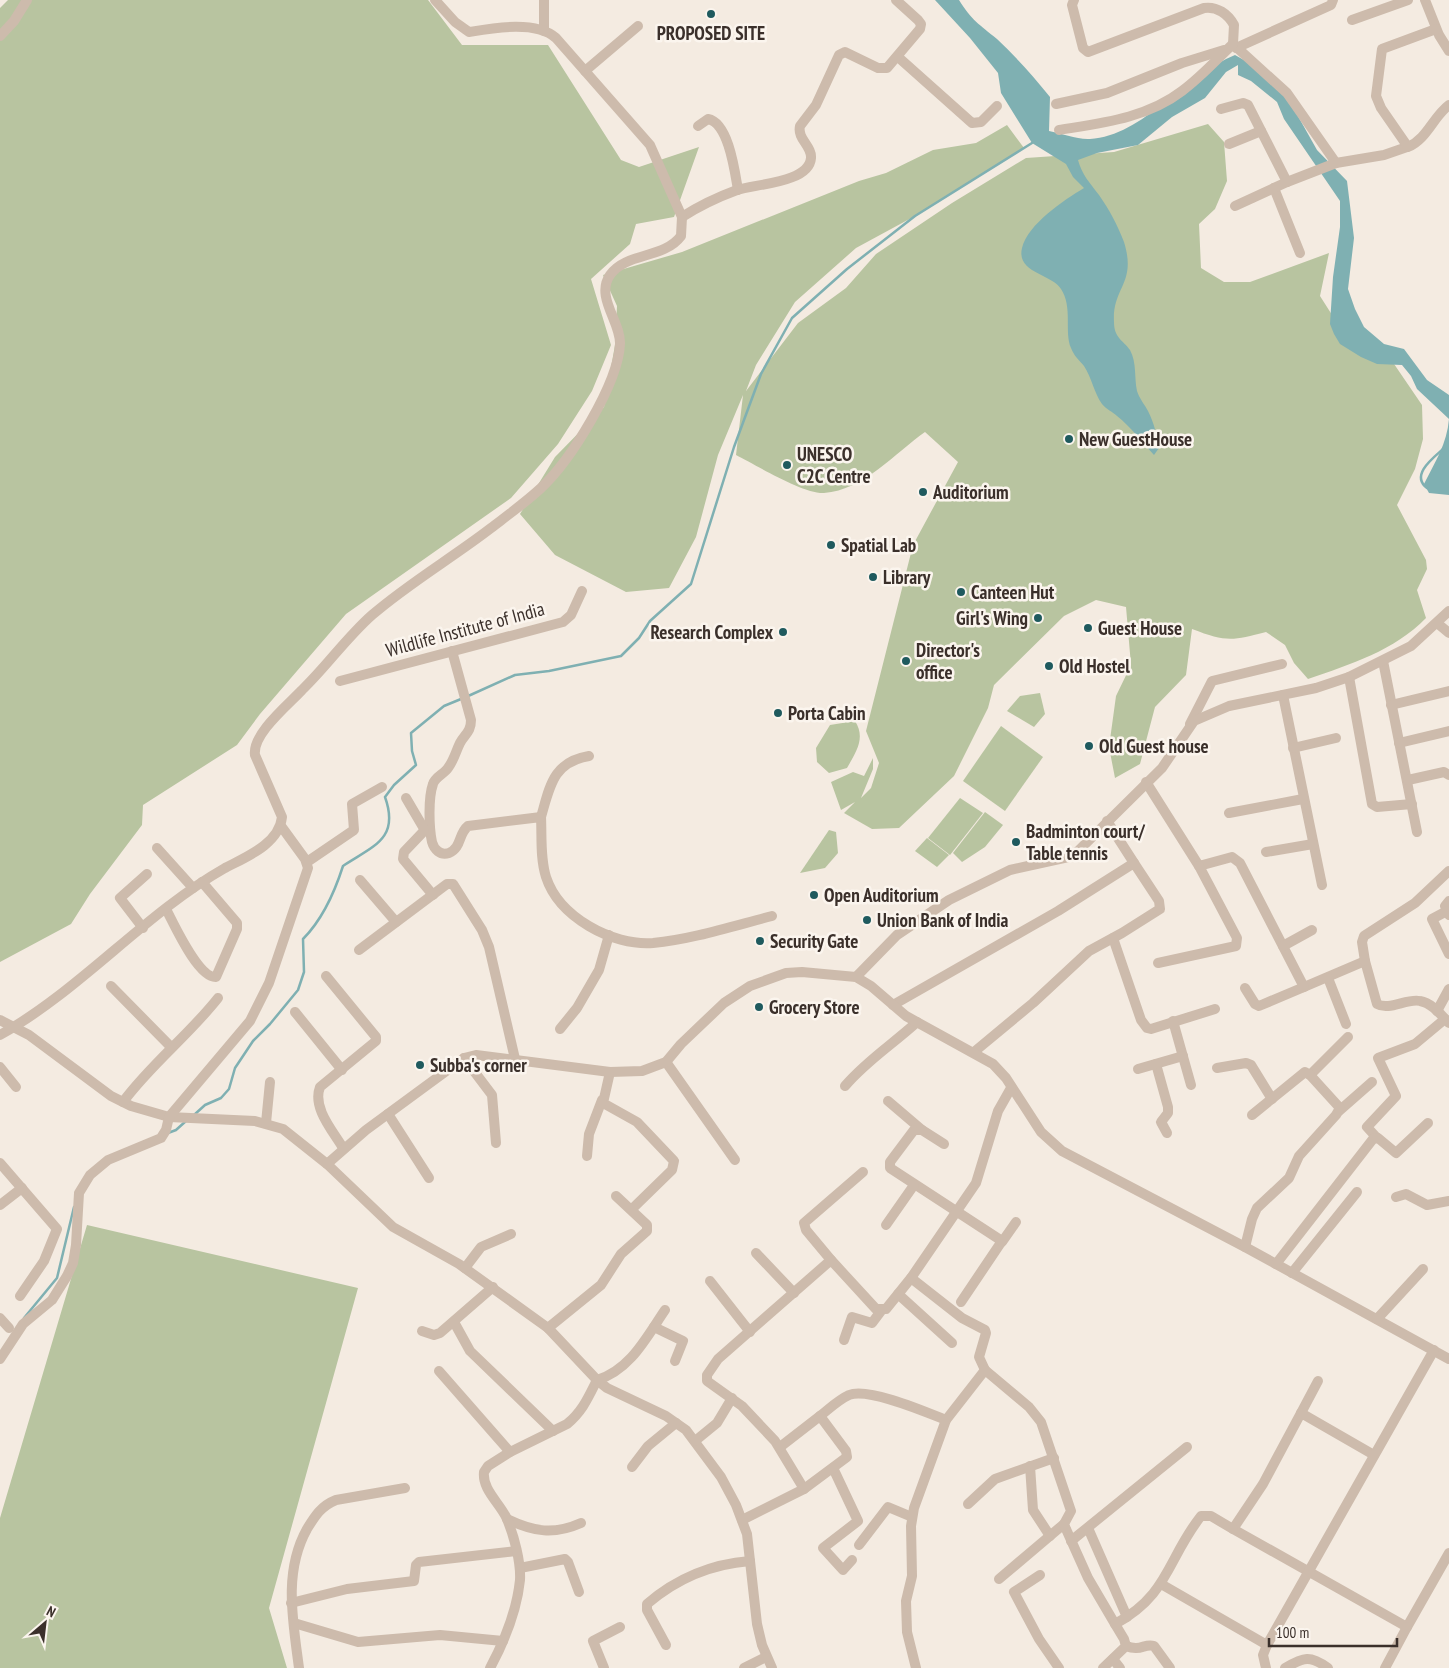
<svg xmlns="http://www.w3.org/2000/svg" width="1449" height="1668" font-family="'PT Sans Narrow',sans-serif">
<style>
.green{fill:#b8c4a0}
.water{fill:#7fb0b2}
.lines{fill:none;stroke-linecap:round;stroke-linejoin:round}
.stream{stroke:#7fb0b2;stroke-width:2.5}
.minor{stroke:#cdbbac;stroke-width:10}
.poi-dot{fill:#1f5a5e;stroke:#fbf5ee;stroke-width:2}
.labels{text-anchor:middle;stroke-width:5;stroke-linejoin:round;paint-order:stroke}
.poi-label{font-size:19px;font-weight:bold;fill:#3b302b;stroke:#fbf5ee;text-anchor:start}
.street-label{font-size:19px;fill:#3b302b;stroke:#fbf5ee}
</style>
<rect width="100%" height="100%" fill="#f4ebe1"/>
<g class="green">
<polygon points="8,0 428,0 462,45 548,45 621,160 639,167 699,147 674,217 636,224 630,244 591,279 611,345 592,391 558,444 511,498 346,614 260,714 237,745 143,805 142,825 90,894 71,924 0,962 0,8"/>
<path d="M1208 124 1224 142 1227 181 1215 209 1199 224 1201 268 1224 282H1250L1329 253 1320 296 1334 318 1392 361 1422 405 1423 439 1415 469 1397 505 1426 560 1427 569 1417 590 1426 618C1394 651 1351 664 1308 679L1294 663 1285 645 1266 632C1232 641 1226 642 1192 629L1186 675 1155 707 1140 764 1115 778 1109 747 1116 696 1131 665 1126 607 1096 600 1064 616 994 685 988 708 954 776 899 828 872 829 844 813 855 802 841 810 831 782 853 772 864 776 873 758V769L861 798 871 788 879 763 866 731 913 545 958 462 925 432C895 453 864 490 824 493 803 494 756 465 736 455L743 395 718 455 696 537 669 588 626 592 555 555 520 514 555 457 604 407 615 345 617 306 603 275 682 252 859 181 886 173 933 150 976 143 1007 125 1024 148 915 216 856 248 795 302 756 365 746 391 798 323 846 288 876 254 952 203 1026 158 1114 152Z"/>
<polygon points="1040,693 1045,714 1034,727 1007,711 1020,696"/>
<path d="M855 721C866 738 856 752 847 768L829 773 817 762 816 748 830 725Z"/>
<polygon points="1001,726 1043,757 1005,811 963,781"/>
<polygon points="960,798 983,813 950,855 928,838"/>
<polygon points="985,812 1003,825 985,847 962,862 953,853"/>
<polygon points="829,830 836,832 838,853 825,868 800,873"/>
<polygon points="927,838 949,855 937,867 915,851"/>
<polygon points="87,1225 358,1288 269,1608 287,1668 0,1668 0,1518"/>
</g>
<path class="water" d="M935 0H959C972 21 979 24 997 39 1016 57 1034 77 1050 97L1049 131C1061 133 1078 140 1090 139 1143 136 1187 74 1235 55L1251 64 1278 88 1294 109 1317 150 1347 181 1354 238 1348 289 1355 309 1364 327 1384 344 1404 349 1427 380 1449 395V495L1429 493 1424 484C1435 462 1447 444 1449 419L1417 389 1411 376 1402 365 1377 364 1361 357 1340 344 1334 334 1330 324 1333 277 1340 227V201L1284 119 1277 102 1251 81 1238 75V65L1226 72 1205 98 1172 117 1138 145 1097 153 1078 160C1082 175 1090 183 1099 195 1109 209 1118 226 1124 242 1137 284 1112 287 1114 322 1114 338 1123 340 1130 350 1137 363 1134 378 1137 391 1139 398 1145 405 1148 411 1154 423 1157 435 1159 448L1154 455C1142 442 1131 427 1117 416 1113 412 1106 409 1102 404 1094 393 1092 378 1084 366 1079 360 1074 356 1071 348 1064 332 1073 307 1061 289 1052 274 1016 273 1022 248 1028 224 1064 200 1084 188L1073 177 1066 164 1032 143 1001 93 998 73 970 38Z"/>
<g class="lines">
<g class="stream">
<path d="M1427 488C1410 475 1433 458 1443 449"/>
<polyline points="466,697 515,675 549,671 621,656 639,638 650,621 691,584 734,447 761,374 792,318 847,269 915,216 1032,143"/>
<path d="M194 1115 205 1105 221 1098 229 1089 235 1068 253 1041 270 1024 298 990 304 972 303 939C322 920 335 891 343 866 373 846 400 839 385 797L394 785 416 765 412 751 411 733 444 706 461 699"/>
<polyline points="168,1133 176,1130 186,1121"/>
<polyline points="24,1318 57,1278 74,1207"/>
</g>
<g class="minor">
<path d="M1074 0 1072 5 1083 48 1088 52 1204 8C1217 6 1228 14 1234 25L1233 44 1287 93 1336 163 1384 155 1407 147"/>
<polyline points="1425,0 1439,35 1449,51"/>
<polyline points="1352,20 1408,0"/>
<path d="M1436 29 1382 49 1376 96 1381 108 1408 147C1427 139 1433 117 1449 105"/>
<polyline points="544,31 544,0"/>
<polyline points="0,36 14,21 27,0"/>
<polyline points="1236,48 1331,5 1333,0"/>
<polyline points="898,57 972,123 981,122 997,106"/>
<polyline points="585,71 638,26"/>
<polyline points="1056,104 1107,93 1182,63 1224,50"/>
<polyline points="1221,109 1243,103 1248,105 1287,182"/>
<path d="M698 126 708 119C729 123 735 173 738 190"/>
<path d="M1059 130C1102 123 1147 118 1182 91 1201 77 1216 60 1233 44"/>
<polyline points="1229,144 1261,131"/>
<polyline points="1274,188 1300,253"/>
<polyline points="1235,206 1287,182 1336,163"/>
<path d="M682 217C699 206 718 197 737 190 755 184 809 183 811 158 812 146 797 139 800 126L816 105 839 55 845 52 878 68H887L920 29 921 24 918 20 896 0"/>
<polyline points="1437,623 1449,633"/>
<path d="M452 651 471 720C471 732 465 734 460 743 456 751 454 760 448 768 444 774 435 777 433 784 428 798 429 828 432 842 434 849 440 856 449 853 462 847 458 834 468 826L541 817C542 837 540 858 546 877 559 917 612 946 653 943 693 939 733 926 772 916"/>
<polyline points="1383,661 1417,832"/>
<polyline points="1349,677 1372,804 1377,807 1412,804"/>
<polyline points="340,681 563,622 571,615 582,591"/>
<polyline points="1283,695 1322,885"/>
<polyline points="1391,705 1449,691"/>
<polyline points="1190,724 1212,681 1282,664"/>
<polyline points="1399,743 1449,731"/>
<polyline points="1293,748 1336,738"/>
<polyline points="1408,780 1444,772 1449,775"/>
<path d="M1146 782 1199 866 1232 857 1240 863 1304 987 1365 961 1377 1004C1389 1011 1407 998 1420 1001 1432 1003 1441 1015 1449 1023"/>
<polyline points="406,798 423,827 424,831 404,852 403,859 433,895"/>
<polyline points="1229,813 1303,799"/>
<path d="M541 817C550 786 553 762 589 756"/>
<polyline points="1107,821 1134,863"/>
<polyline points="157,848 193,888"/>
<polyline points="1266,852 1313,844"/>
<polyline points="307,862 354,830 352,804 382,787"/>
<polyline points="360,880 396,922"/>
<polyline points="1449,901 1445,906 1449,915"/>
<path d="M166 909C174 924 198 978 216 977L237 929V923L202 882"/>
<polyline points="1447,911 1432,919 1449,954"/>
<polyline points="143,928 120,898 147,874"/>
<polyline points="1113,938 1141,1020 1147,1028 1151,1029 1215,1009"/>
<polyline points="1283,946 1312,930"/>
<polyline points="359,950 447,884 453,884 482,930 489,947 515,1059"/>
<polyline points="1365,961 1362,942 1364,936 1415,903 1449,871"/>
<polyline points="1158,963 1236,946 1237,938 1199,866"/>
<path d="M326 976 376 1037V1041L320 1087C312 1108 333 1131 343 1148"/>
<polyline points="856,977 897,935 949,900 1010,870 1073,856 1162,768 1194,721 1229,706 1316,688 1349,677 1411,646 1449,611"/>
<polyline points="1328,978 1346,1024"/>
<polyline points="111,986 171,1047"/>
<polyline points="1245,988 1255,1004 1259,1006 1304,987"/>
<polyline points="893,1005 1058,911 1134,863 1159,901 1160,909 1122,933 1089,951 1033,1003 974,1052"/>
<polyline points="1437,1011 1449,989"/>
<polyline points="295,1012 342,1070"/>
<polyline points="0,1020 29,1035 111,1096 131,1106 169,1117 255,1121 283,1129 327,1164 393,1227 459,1264 548,1328 597,1380 607,1388 666,1416 686,1430 721,1477 736,1505 747,1534 757,1624 762,1645 772,1668"/>
<polyline points="1173,1021 1191,1085"/>
<polyline points="560,1029 577,1008 599,970 609,935"/>
<path d="M0 1035C82 989 144 914 225 868 246 857 279 844 282 817L255 755C252 734 288 705 302 690 327 666 346 638 372 615 409 583 452 558 491 528 508 515 526 502 541 488 571 460 618 384 620 344 621 322 595 297 610 275 626 252 664 259 681 236L682 217 650 145 556 38C536 20 493 28 469 32L455 22 435 0"/>
<polyline points="464,1058 492,1095 496,1143"/>
<polyline points="666,1062 735,1160"/>
<polyline points="1156,1064 1168,1107 1168,1113 1161,1122 1167,1133"/>
<polyline points="0,1067 16,1087"/>
<polyline points="1217,1068 1246,1063 1251,1065 1272,1099"/>
<polyline points="1138,1069 1183,1056"/>
<polyline points="610,1072 603,1103 637,1122 674,1161 672,1170 632,1209"/>
<polyline points="1310,1075 1348,1037"/>
<path d="M845 1086C866 1061 893 1044 917 1022"/>
<polyline points="888,1101 922,1130"/>
<path d="M123 1102C151 1064 189 1035 218 998"/>
<polyline points="1339,1111 1372,1082"/>
<polyline points="388,1114 429,1178"/>
<polyline points="266,1123 270,1082"/>
<polyline points="1377,1138 1367,1127 1396,1096 1378,1058 1415,1044 1445,1019"/>
<polyline points="944,1144 922,1130 914,1130 890,1162 890,1168 1002,1241 961,1302"/>
<polyline points="587,1156 589,1134 602,1100"/>
<polyline points="0,1163 57,1229 44,1261 20,1296"/>
<polyline points="327,1164 366,1130 464,1058 476,1055 610,1072 642,1071 666,1062 681,1044 724,1003 750,986 786,973 802,972 856,977 871,986 906,1016 993,1064 1006,1078 1041,1132 1062,1151 1245,1247 1449,1359"/>
<polyline points="1396,1197 1406,1194 1427,1205 1449,1201"/>
<polyline points="0,1205 22,1188"/>
<polyline points="886,1225 914,1185"/>
<polyline points="1002,1242 1016,1222"/>
<polyline points="1245,1247 1252,1219 1257,1208 1289,1178 1299,1156 1336,1115 1340,1108 1310,1075 1305,1072 1252,1115"/>
<polyline points="756,1253 794,1293"/>
<polyline points="831,1260 806,1230 804,1223 863,1172"/>
<polyline points="1276,1264 1373,1139 1378,1138 1396,1153 1428,1123"/>
<polyline points="465,1268 481,1247 511,1234"/>
<polyline points="1292,1273 1357,1192"/>
<polyline points="911,1278 962,1318 985,1330 986,1333 979,1357 985,1370"/>
<polyline points="710,1281 750,1332"/>
<polyline points="898,1294 952,1343"/>
<polyline points="0,1318 9,1328"/>
<polyline points="1377,1319 1423,1269"/>
<polyline points="454,1322 470,1351 553,1431"/>
<polyline points="654,1327 683,1341 675,1361"/>
<polyline points="548,1328 601,1285 621,1254 647,1231 647,1225 616,1196"/>
<polyline points="422,1331 434,1335 440,1333 493,1287"/>
<polyline points="844,1340 852,1317 872,1323 881,1311"/>
<polyline points="0,1359 23,1324 52,1300 67,1276 73,1263 76,1245 79,1193 90,1175 108,1160 161,1138 166,1130 169,1117 250,1021 269,983 308,868 305,859 281,826"/>
<polyline points="439,1371 510,1452"/>
<polyline points="1301,1413 1318,1381"/>
<path d="M820 1416C829 1409 838 1400 849 1395 868 1387 926 1412 946 1420"/>
<polyline points="695,1441 717,1423 732,1398"/>
<polyline points="1374,1455 1301,1413 1263,1484 1233,1529 1407,1627 1449,1553"/>
<polyline points="1030,1466 1033,1510 1050,1536"/>
<polyline points="632,1467 648,1446 676,1423"/>
<polyline points="833,1468 858,1521 823,1548 843,1570 852,1560"/>
<polyline points="804,1489 775,1441 742,1406 707,1381 707,1375 718,1359 831,1260 876,1309 886,1309 911,1278 976,1183 998,1111 1011,1088"/>
<polyline points="968,1504 995,1479 1054,1458"/>
<path d="M507 1519C534 1532 554 1535 581 1523"/>
<polyline points="742,1520 804,1489 847,1457 846,1451 820,1416 780,1447"/>
<polyline points="1088,1528 1127,1617"/>
<polyline points="1071,1541 1187,1447"/>
<polyline points="859,1545 888,1507 912,1517"/>
<polyline points="520,1568 565,1559 568,1562 579,1592"/>
<polyline points="1040,1575 1014,1592 1039,1639 1059,1668"/>
<polyline points="999,1579 1064,1524"/>
<polyline points="1161,1584 1267,1645 1434,1350"/>
<polyline points="291,1603 347,1589 414,1581 416,1565 419,1562 516,1551"/>
<polyline points="294,1623 358,1642 440,1635 503,1641"/>
<path d="M666 1645 647 1610V1604C676 1579 712 1564 750 1561"/>
<path d="M1126 1646C1141 1652 1144 1643 1154 1646L1170 1668"/>
<polyline points="1113,1659 1120,1668"/>
<path d="M299 1668C293 1621 283 1572 307 1529 315 1516 321 1506 336 1500L405 1488"/>
<path d="M490 1668C504 1642 517 1609 520 1580 521 1562 514 1536 507 1519 500 1503 482 1490 484 1472L488 1466 510 1452 567 1424C582 1412 588 1398 597 1380 630 1370 646 1338 665 1310"/>
<polyline points="604,1668 593,1641 620,1627"/>
<polyline points="744,1668 766,1657"/>
<path d="M916 1668 907 1632 906 1601 912 1576 911 1526 914 1508 946 1420 985 1370 1029 1407 1041 1422 1071 1511 1064 1524 1066 1529 1088 1578 1115 1624C1169 1595 1167 1559 1201 1516H1211L1233 1529"/>
<polyline points="1103,1668 1126,1646 1124,1639 1115,1624"/>
<polyline points="1266,1668 1263,1655 1267,1645"/>
<path d="M1285 1668C1304 1657 1310 1655 1328 1668"/>
<polyline points="1385,1668 1407,1627"/>
</g>
</g>
<g class="poi-dot">
<circle cx="711" cy="14" r="5"/>
<circle cx="1069" cy="439" r="5"/>
<circle cx="787" cy="465" r="5"/>
<circle cx="923" cy="492" r="5"/>
<circle cx="831" cy="545" r="5"/>
<circle cx="873" cy="577" r="5"/>
<circle cx="961" cy="592" r="5"/>
<circle cx="1038" cy="618" r="5"/>
<circle cx="1088" cy="628" r="5"/>
<circle cx="783" cy="632" r="5"/>
<circle cx="906" cy="661" r="5"/>
<circle cx="1049" cy="666" r="5"/>
<circle cx="778" cy="713" r="5"/>
<circle cx="1089" cy="746" r="5"/>
<circle cx="1016" cy="842" r="5"/>
<circle cx="814" cy="895" r="5"/>
<circle cx="867" cy="920" r="5"/>
<circle cx="760" cy="941" r="5"/>
<circle cx="759" cy="1007" r="5"/>
<circle cx="420" cy="1065" r="5"/>
</g>
<g class="labels">
<g class="poi-label">
<text x="711" y="40" text-anchor="middle">PROPOSED SITE</text>
<text x="1079" y="446">New GuestHouse</text>
<text x="797" y="461">UNESCO<tspan x="797" dy="22">C2C Centre</tspan></text>
<text x="933" y="499">Auditorium</text>
<text x="841" y="552">Spatial Lab</text>
<text x="883" y="584">Library</text>
<text x="971" y="599">Canteen Hut</text>
<text x="1028" y="625" text-anchor="end">Girl's Wing</text>
<text x="1098" y="635">Guest House</text>
<text x="773" y="639" text-anchor="end">Research Complex</text>
<text x="916" y="657">Director's<tspan x="916" dy="22">office</tspan></text>
<text x="1059" y="673">Old Hostel</text>
<text x="788" y="720">Porta Cabin</text>
<text x="1099" y="753">Old Guest house</text>
<text x="1026" y="838">Badminton court/<tspan x="1026" dy="22">Table tennis</tspan></text>
<text x="824" y="902">Open Auditorium</text>
<text x="877" y="927">Union Bank of India</text>
<text x="770" y="948">Security Gate</text>
<text x="769" y="1014">Grocery Store</text>
<text x="430" y="1072">Subba's corner</text>
</g>
<g class="street-label">
<text transform="translate(465 629) rotate(-15)" y="7">Wildlife Institute of India</text>
</g>
</g>
<g transform="translate(45 1623) rotate(28)" stroke="#fbf5ee" stroke-width="4" paint-order="stroke">
<path d="M0-4L9 19L0 12L-9 19Z" fill="#3b302b"/>
<text y="-8" font-size="14" font-weight="bold" text-anchor="middle" fill="#3b302b">N</text>
</g>
<path d="M1269 1638v8h128v-8" fill="none" stroke="#3b302b" stroke-width="2.5"/>
<text x="1276" y="1638" font-size="15" fill="#3b302b" stroke="#fbf5ee" stroke-width="4" paint-order="stroke">100 m</text>
</svg>
